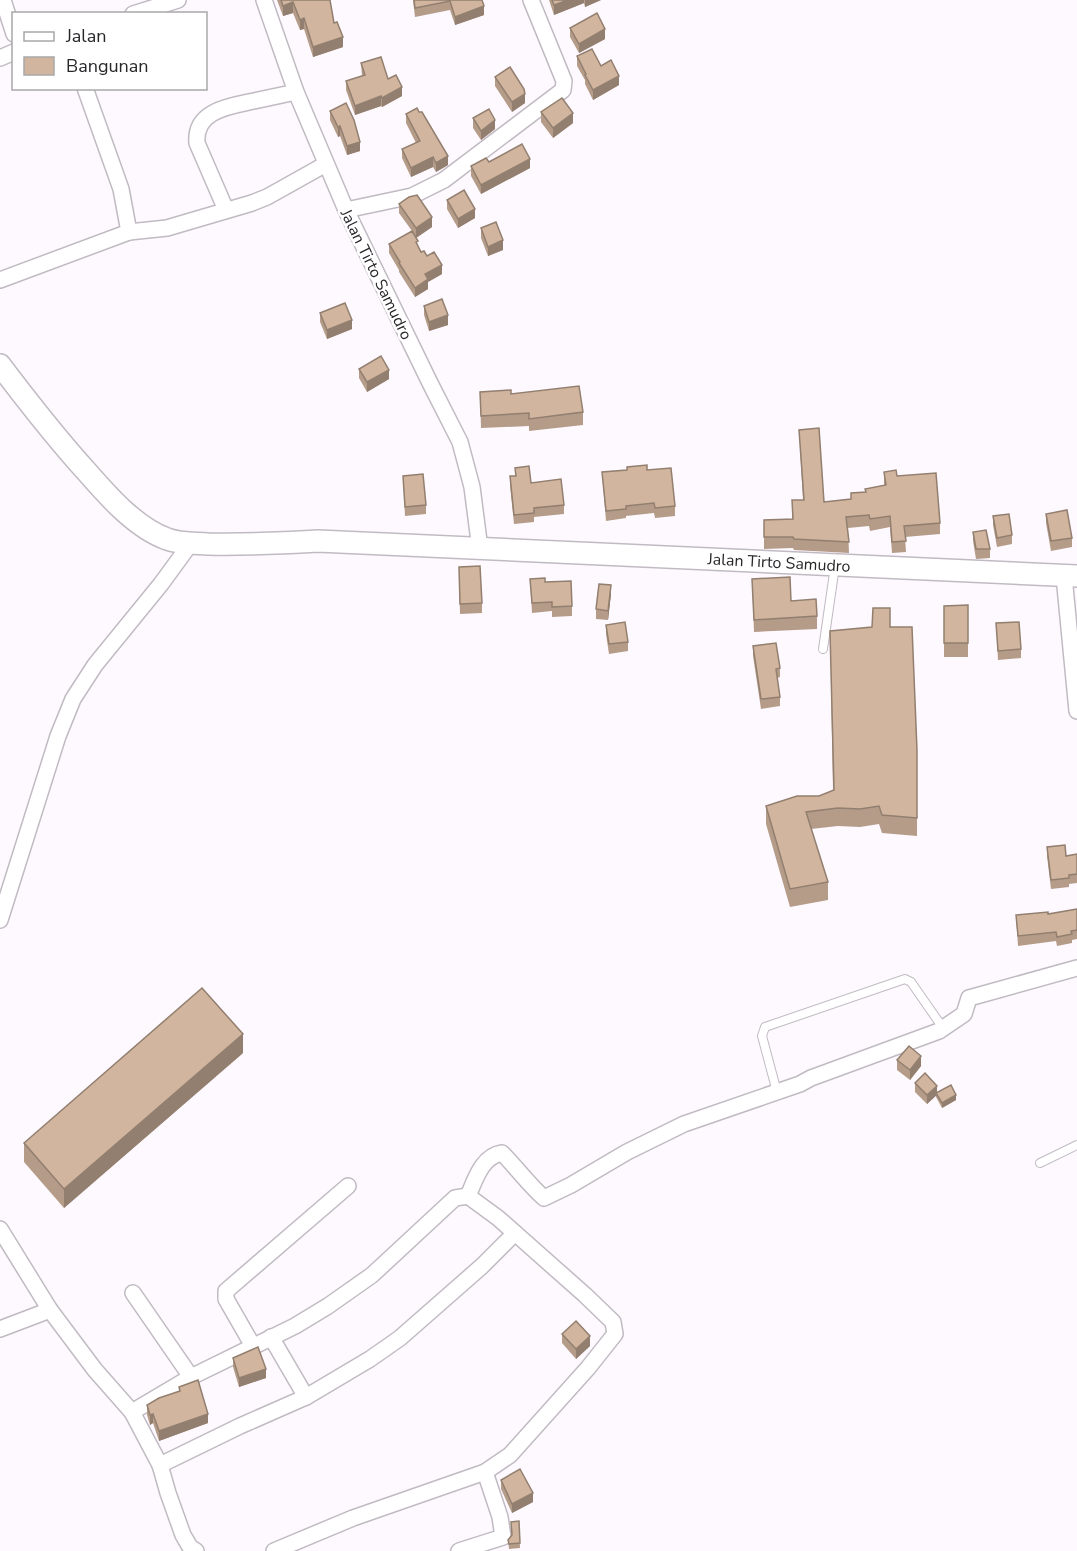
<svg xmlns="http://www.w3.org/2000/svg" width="1077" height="1551" font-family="'Nunito Sans',sans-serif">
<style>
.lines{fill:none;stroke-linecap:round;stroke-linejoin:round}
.lane-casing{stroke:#c1bac3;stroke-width:10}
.street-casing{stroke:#c1bac3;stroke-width:18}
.secondary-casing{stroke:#c1bac3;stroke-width:24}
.lane{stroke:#fff;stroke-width:8}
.street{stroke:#fff;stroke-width:15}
.secondary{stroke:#fff;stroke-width:21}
.wall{fill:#b49c89}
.shaded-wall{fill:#927f6f}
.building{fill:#d1b59f;stroke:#927f6f;stroke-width:1.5}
.labels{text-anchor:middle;stroke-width:5;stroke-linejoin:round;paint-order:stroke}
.street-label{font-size:16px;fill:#282629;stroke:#fff}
</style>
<rect width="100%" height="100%" fill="#fef9ff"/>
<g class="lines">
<g class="lane-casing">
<g id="lane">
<polyline points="823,649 835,566"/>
<polyline points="777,1092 762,1036 765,1027 905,979 911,982 943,1028"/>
<polyline points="1040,1163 1077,1145"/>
</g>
</g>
<g class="street-casing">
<g id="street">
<polyline points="3,0 14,34"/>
<polyline points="264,0 296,92 346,210 430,383 460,442 472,487 480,549"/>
<polyline points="133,14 178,0"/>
<polyline points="0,58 14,52"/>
<path d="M226 210 197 143C194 110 231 106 254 101 268 98 282 95 296 92"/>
<polyline points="346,210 412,196 444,180 563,90 564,81 531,0"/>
<polyline points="129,232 167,228 252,203 267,197 326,164"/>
<polyline points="0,280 129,232 121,189 85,88"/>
<polyline points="1064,576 1077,711"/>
<polyline points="0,920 58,736 73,699 95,665 161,584 191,543"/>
<path d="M468 1196C475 1180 482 1156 502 1153 517 1168 529 1185 544 1198L571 1185 627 1152 684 1124 800 1084 811 1078 939 1031 964 1014 969 998 1077 968"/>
<polyline points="0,1229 50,1310 95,1370 132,1412 160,1465 168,1493 183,1535 190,1547 196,1551"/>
<polyline points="133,1293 191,1377"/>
<polyline points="0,1329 50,1310"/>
<polyline points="271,1337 306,1397 370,1359 400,1338 482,1266 515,1233"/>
<polyline points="253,1346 226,1299 226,1291 348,1186"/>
<polyline points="132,1412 191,1377 295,1326 328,1306 372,1275 455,1198 468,1196 498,1218 585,1295 613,1322 615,1334 588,1368 510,1455 485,1472 353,1518 274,1551"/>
<polyline points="160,1465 240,1426 306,1397"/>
<polyline points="459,1551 503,1537 500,1517 485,1472"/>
</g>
</g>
<g class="secondary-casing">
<path id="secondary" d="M0 365C28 402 56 438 87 472 108 496 136 528 167 539 180 544 195 543 208 544 245 545 282 543 318 541L1077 576"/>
</g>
<use href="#lane" class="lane"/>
<use href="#street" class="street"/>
<use href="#secondary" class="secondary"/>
</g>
<g class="wall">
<polygon points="277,0 330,0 334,23 343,47 313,57 304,29 300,30 293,13 283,16"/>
<polygon points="413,0 482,0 484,15 455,25 450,10 415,17"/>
<polygon points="549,0 601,0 585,7 584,3 554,15"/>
<polygon points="570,28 605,39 579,53 570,37"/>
<polygon points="577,56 601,66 619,85 593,100 585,84 585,80 577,66"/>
<polygon points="361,63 388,79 402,96 382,107 381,106 355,115 346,90 346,81 362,76"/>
<polygon points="495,77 525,103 512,112 495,86"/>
<polygon points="330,111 360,151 347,155 340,136 338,137 330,120"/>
<polygon points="541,112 573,123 553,138 541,122"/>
<polygon points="406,114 448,165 436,172 433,167 411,177 402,158 402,149 416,143 406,123"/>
<polygon points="473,118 495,129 481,140 473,128"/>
<polygon points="489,162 530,168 481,194 471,176 471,166"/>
<polygon points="447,200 475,218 458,228 447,209"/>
<polygon points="399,204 432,227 416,238 418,246 421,252 427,256 442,274 428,282 428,289 415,297 399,272 399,270 389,253 389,244 412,231 399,213"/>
<polygon points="481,228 503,250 488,256 481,238"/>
<polygon points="424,306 448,325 429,331 424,315"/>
<polygon points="320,313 352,329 327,339 320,322"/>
<polygon points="359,369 389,379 367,392 359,378"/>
<polygon points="480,392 511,394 583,412 583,425 529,431 529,426 481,428"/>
<polygon points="799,430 824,502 851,499 865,492 865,489 884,485 884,472 897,476 940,523 940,534 905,537 906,552 892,553 890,527 870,531 869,526 848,528 849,553 794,550 793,548 764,549 764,520 792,519 792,500 803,500"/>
<polygon points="515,468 531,483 564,505 564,514 534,517 534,522 514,524 510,485 510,476 515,476"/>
<polygon points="647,470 675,506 675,516 655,518 654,513 626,516 626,518 606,521 602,472"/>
<polygon points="403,476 426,505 426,514 405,516"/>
<polygon points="1046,514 1072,538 1072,547 1051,551 1046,523"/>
<polygon points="993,516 1012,535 1012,544 997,547 993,525"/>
<polygon points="973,532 990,549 990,558 976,559 973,541"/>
<polygon points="459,576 482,603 482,613 460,614"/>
<polygon points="530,579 572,606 572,616 552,617 552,611 532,613"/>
<polygon points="752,579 817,616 817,629 754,632"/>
<polygon points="611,594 608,620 596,619 596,609"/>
<polygon points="968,605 968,657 944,657 944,606"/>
<polygon points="996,623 1021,649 1021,658 998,660"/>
<polygon points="606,625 628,642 628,651 609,654 606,634"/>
<polygon points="890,627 917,750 917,836 882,833 879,824 860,827 838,826 811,829 828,882 828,900 790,907 766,824 766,806 819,796 833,790 830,631"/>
<polygon points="753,646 780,668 780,677 777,678 780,697 780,706 761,709 753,656"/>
<polygon points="1047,847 1066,856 1077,854 1077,883 1069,884 1069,887 1051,889 1047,856"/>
<polygon points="1077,909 1077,939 1072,940 1072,943 1057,946 1056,941 1018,946 1016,915 1048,914"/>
<polygon points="243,1053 64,1208 24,1162 24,1143"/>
<polygon points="897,1060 921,1066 910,1080 897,1070"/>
<polygon points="915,1083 937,1093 956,1100 942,1108 936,1097 936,1095 927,1104 915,1092"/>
<polygon points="562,1334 590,1346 576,1359 562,1343"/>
<polygon points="233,1358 266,1378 239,1387 233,1367"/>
<polygon points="179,1387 203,1398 208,1423 159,1441 153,1423 150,1425 147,1415 147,1405 179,1391"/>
<polygon points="501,1480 533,1502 512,1513 501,1489"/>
<polygon points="519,1521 520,1548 509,1549 508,1540 512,1535"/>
</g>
<g class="shaded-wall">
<polygon points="568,0 584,0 584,3 554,15 554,5"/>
<polygon points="585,0 601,0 585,7"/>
<polygon points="293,2 293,13 283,16 283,6"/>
<polygon points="484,6 484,15 455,25 455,17"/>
<polygon points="304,18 304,29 300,30 300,20"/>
<polygon points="605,29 605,39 579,53 579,44"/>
<polygon points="343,37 343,47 313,57 313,47"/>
<polygon points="619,76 619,85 593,100 593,90"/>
<polygon points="402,87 402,96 382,107 382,98"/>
<polygon points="525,94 525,103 512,112 512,102"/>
<polygon points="381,96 381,106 355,115 355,106"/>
<polygon points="573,113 573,123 553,138 553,128"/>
<polygon points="495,120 495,129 481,140 481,131"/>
<polygon points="340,126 340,136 338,137 338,127"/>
<polygon points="360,142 360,151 347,155 347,146"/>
<polygon points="448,156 448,165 436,172 436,163"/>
<polygon points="433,157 433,167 411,177 411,168"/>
<polygon points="530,159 530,168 481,194 481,185"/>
<polygon points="475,209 475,218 458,228 458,219"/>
<polygon points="432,217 432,227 416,238 416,228"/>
<polygon points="503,240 503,250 488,256 488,247"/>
<polygon points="442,265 442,274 428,282 428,289 415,297 415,288 425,274"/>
<polygon points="448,315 448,325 429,331 429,322"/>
<polygon points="352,320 352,329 327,339 327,330"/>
<polygon points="389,370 389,379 367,392 367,382"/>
<polygon points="611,585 611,594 608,620 608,611"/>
<polygon points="243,1034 243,1053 64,1208 64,1189"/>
<polygon points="921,1056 921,1066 910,1080 910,1070"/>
<polygon points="937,1086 937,1095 927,1104 927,1095"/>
<polygon points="956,1095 956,1100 942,1108 942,1103"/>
<polygon points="590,1336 590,1346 576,1359 576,1349"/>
<polygon points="266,1369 266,1378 239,1387 239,1378"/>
<polygon points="153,1414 153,1423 150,1425 150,1415"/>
<polygon points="208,1414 208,1423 159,1441 159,1431"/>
<polygon points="533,1493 533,1502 512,1513 512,1504"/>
</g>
<g class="building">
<polygon points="281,0 330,0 334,23 337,22 343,37 313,47 304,18 300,20 293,2 283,6"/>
<polygon points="414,0 482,0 484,6 455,17 450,1 415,8"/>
<polygon points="552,0 568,0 554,5"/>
<polygon points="597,13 605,29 579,44 570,28"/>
<polygon points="592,49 601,66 611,60 619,76 593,90 585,75 586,74 577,56"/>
<polygon points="381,57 388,79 396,75 402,87 382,98 381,96 355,106 346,81 365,75 361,63"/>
<polygon points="510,67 524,89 525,94 512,102 495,77"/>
<polygon points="562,98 573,113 553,128 541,112"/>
<polygon points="346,103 354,120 360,142 347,146 340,126 338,127 330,111"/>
<polygon points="417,108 419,112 422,112 448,156 436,163 433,157 411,168 402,149 420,141 406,114"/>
<polygon points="489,109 495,120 481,131 473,118"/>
<polygon points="522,144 530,159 481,185 471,166 486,158 489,162"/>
<polygon points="464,190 475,209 458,219 447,200"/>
<polygon points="417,195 432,217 416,228 399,204 409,197"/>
<polygon points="496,222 503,240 488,247 481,228"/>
<polygon points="412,231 418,241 416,242 421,252 424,251 427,256 434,252 442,265 425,274 428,279 415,288 399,263 400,262 389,244"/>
<polygon points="442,299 448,315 429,322 424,306"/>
<polygon points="345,303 352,320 327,330 320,313"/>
<polygon points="381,356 389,370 367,382 359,369"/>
<polygon points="579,386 583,412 529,419 529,413 481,416 480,392 511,390 511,394"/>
<polygon points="819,428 824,502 851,499 851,493 866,492 865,489 886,485 884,472 896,470 897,476 936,473 940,523 904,526 906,541 892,542 890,516 870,519 869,515 846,517 849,542 794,539 793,537 764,537 764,520 793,519 792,500 804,500 799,430"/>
<polygon points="647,465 647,470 671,468 675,506 655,508 654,503 626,506 626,509 606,511 602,472 627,470 627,467"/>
<polygon points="529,466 531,483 561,479 564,505 534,508 534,513 514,515 510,476 516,476 515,468"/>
<polygon points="423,474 426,505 405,507 403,476"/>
<polygon points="1067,510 1072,538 1051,541 1046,514"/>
<polygon points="1009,514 1012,535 997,538 993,516"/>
<polygon points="986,530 990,549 976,549 973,532"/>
<polygon points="480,566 482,603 460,604 459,567"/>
<polygon points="790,577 791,601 816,599 817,616 754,620 752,579"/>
<polygon points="545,578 545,582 571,581 572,606 552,607 552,602 532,603 530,579"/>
<polygon points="599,584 611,585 608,611 596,609"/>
<polygon points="968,605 968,643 944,643 944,606"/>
<polygon points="873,608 890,608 890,627 912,627 917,750 917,818 882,815 879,806 860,809 838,808 806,812 828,882 790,889 766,806 797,796 819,796 834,790 830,631 872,627"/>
<polygon points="625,622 628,642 609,644 606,625"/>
<polygon points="1019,622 1021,649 998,651 996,623"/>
<polygon points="776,643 780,668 776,669 780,697 761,699 753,646"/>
<polygon points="1065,845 1066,856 1077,854 1077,874 1069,875 1069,878 1051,880 1047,847"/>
<polygon points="1077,909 1077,930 1071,931 1072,934 1057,937 1056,932 1018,936 1016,915 1048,912 1048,914"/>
<polygon points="202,988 243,1034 64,1189 24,1143"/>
<polygon points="909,1046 921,1056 910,1070 897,1060"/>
<polygon points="925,1073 937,1086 927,1095 915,1083"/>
<polygon points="951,1085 956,1095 942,1103 936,1093"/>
<polygon points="576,1321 590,1336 576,1349 562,1334"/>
<polygon points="258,1347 266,1369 239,1378 233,1358"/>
<polygon points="198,1380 208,1414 159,1431 153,1414 150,1415 147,1405 159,1398 180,1391 179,1387"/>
<polygon points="520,1469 533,1493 512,1504 501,1480"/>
<polygon points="519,1521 520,1543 509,1544 508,1540 512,1535 511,1522"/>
</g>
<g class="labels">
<g class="street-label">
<text transform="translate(377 274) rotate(64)" y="6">Jalan Tirto Samudro</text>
<text transform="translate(779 562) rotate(3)" y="6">Jalan Tirto Samudro</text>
</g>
</g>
<rect x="12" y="12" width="195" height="78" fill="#ffffff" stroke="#a9a8a9" stroke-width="1.5"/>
<rect x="24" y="32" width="30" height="9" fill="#ffffff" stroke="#a9a8a9" stroke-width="1.5"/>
<text x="66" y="42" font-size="18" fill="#282629">Jalan</text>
<rect x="24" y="57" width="30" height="18" fill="#d1b59f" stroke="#a9a8a9" stroke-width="1.5"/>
<text x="66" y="72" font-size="18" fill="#282629">Bangunan</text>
</svg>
